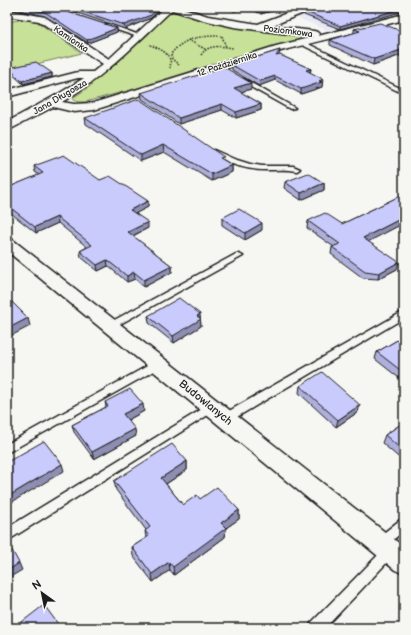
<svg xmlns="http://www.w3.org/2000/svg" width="411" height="635" font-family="'Balsamiq Sans',sans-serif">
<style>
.built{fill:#e9e9f5}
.green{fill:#c8e198;stroke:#727e5a}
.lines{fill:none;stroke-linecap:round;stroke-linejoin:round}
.service-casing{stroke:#1c1c1c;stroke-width:3}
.minor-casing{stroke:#1c1c1c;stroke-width:3}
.path{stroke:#1c1c1c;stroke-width:1.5;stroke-dasharray:1.5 1.5;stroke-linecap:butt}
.service{fill:#f6f6f2;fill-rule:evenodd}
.minor{fill:#f6f6f2;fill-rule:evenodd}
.wall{fill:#aeafda;stroke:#1c1c1c}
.shaded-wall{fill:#8d8eb1;stroke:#1c1c1c}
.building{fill:#cacbfd;stroke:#1c1c1c}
.labels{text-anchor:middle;stroke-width:3;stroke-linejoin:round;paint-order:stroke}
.far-street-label{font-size:9px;fill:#1c1c1c;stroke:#f6f6f2}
.street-label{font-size:11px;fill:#1c1c1c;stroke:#f6f6f2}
</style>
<rect width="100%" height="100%" fill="#f6f6f2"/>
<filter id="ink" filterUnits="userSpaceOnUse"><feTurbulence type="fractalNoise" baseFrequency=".025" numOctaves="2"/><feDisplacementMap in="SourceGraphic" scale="8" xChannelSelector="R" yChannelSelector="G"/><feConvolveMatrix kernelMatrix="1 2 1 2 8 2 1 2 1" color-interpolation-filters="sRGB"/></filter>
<g filter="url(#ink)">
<polygon class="built" points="404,7 404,15 332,32 290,15 313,8"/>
<g class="green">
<polygon points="171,11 220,24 307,37 125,93 123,92 85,102 79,102 73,100 74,97 92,85 89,84 118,62"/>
<polygon points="24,19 36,21 82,53 7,71 7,22"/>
</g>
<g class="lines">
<g class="service-casing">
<g id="service">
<polygon points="105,24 109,24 142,36 138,37 105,26"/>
<polygon points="298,41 302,41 404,90 404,94 298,43"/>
<polygon points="240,79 244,79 295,108 290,109 240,81"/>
<path d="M214 150 234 159 250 164 262 166H293L300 169 297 171C287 169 276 170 266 170 249 170 223 164 211 152Z"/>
<polygon points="236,254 239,254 243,256 113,328 107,328 105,326 107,324"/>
<polygon points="404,311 404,318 230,421 226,422 222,421 221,418 222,415"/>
<polygon points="158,360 161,361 163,364 161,367 7,453 7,444"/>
<polygon points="212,403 216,404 217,407 216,410 7,541 7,528"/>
<polygon points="404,519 404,531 384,547 380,549 376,547 374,543 376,539 400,520"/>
<polygon points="390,545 394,547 396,551 394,555 325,628 309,628 311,623 386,547"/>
</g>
</g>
<g class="minor-casing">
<g id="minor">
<path d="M165 7H180L208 16 258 24 303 7H316L314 9 271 26 314 31 317 32 319 34 318 36 404 14V20L284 50 94 110 74 112 53 107 7 131V122L60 93 84 78H78L7 97V90L78 72H93L103 64 39 21 7 16V10L45 17 109 59ZM172 10 203 20 234 27 313 37 276 46 93 103 74 104 62 102C106 76 135 44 172 10Z"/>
<polygon points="7,238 13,240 404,547 404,574 395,570 7,251"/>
</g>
</g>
<g class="path">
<polyline points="222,36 226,47"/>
<polyline points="188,40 205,49"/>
<path d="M150 45C161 49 173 54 170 68"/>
<path d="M201 55C208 44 222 46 233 48"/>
<path d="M179 65 172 59 171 54C184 37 201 36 221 36"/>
</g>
<use href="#service" class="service"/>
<use href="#minor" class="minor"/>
</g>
<g class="wall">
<polygon points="7,7 52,7 117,28 117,32 88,43 45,16"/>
<polygon points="60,7 163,7 151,18 125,29"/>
<polygon points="226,7 285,7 261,14 249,8 234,11"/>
<polygon points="404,7 340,29 304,15 304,11"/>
<polygon points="354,29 404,32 404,54 373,65 330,45 330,40 354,33"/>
<polygon points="280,50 279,55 311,69 310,73 323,84 322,84 322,87 301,94 275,80 259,86 232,70 232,65"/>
<polygon points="9,68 52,73 52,77 23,84 9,71"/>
<polygon points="251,89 240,92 261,104 261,110 236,118 222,110 179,124 142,99 141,93"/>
<polygon points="85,118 224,160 232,165 232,172 212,181 164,152 141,161 86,124"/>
<polygon points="34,166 100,180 148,201 148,207 136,213 148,228 133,236 172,266 172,272 144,287 135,279 127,282 108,266 98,271 81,257 80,251 87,247 58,223 36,233 7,210 7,188 39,175 35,172"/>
<polygon points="285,182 324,183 324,190 301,200 284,188"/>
<polygon points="404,194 404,223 368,241 397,269 378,279 363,278 331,254 332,247 334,247 307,228 308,221 342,224"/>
<polygon points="222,218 262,230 245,240 222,225"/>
<polygon points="148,316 200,319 201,326 174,343 149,323"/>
<polygon points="404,336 404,382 375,359 377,352"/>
<polygon points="300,386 358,412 336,427 299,393"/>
<polygon points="105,402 144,411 128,420 136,436 94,459 74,432 72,425 106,407"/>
<polygon points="404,422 404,462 382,443 385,435"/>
<polygon points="187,461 187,470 166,484 183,505 200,499 239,510 239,519 226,528 225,537 174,575 170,570 153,582 133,556 132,547 146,538 145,531 146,530 116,490 114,481"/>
</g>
<g class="shaded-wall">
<polygon points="160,7 163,7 151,18 125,29 124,25"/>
<polygon points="240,7 249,7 249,8 234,11 234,8"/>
<polygon points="274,7 285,7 261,14 262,10"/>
<polygon points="404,8 404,11 340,29 340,26"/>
<polygon points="117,28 117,32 88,43 87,40"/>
<polygon points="404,49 404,54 373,65 374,59"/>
<polygon points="311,69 310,73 306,70"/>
<polygon points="52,73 52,77 23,84 22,81"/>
<polygon points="275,76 275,80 259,86 260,81"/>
<polygon points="323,79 322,87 301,94 301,89 319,81"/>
<polygon points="251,83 251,89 234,94 234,88"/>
<polygon points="222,104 222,110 179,124 179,118"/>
<polygon points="261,104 261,110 236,118 236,112"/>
<polygon points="163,145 164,152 141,161 141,155"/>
<polygon points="232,165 232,172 212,181 212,174"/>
<polygon points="324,183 324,190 301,200 301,193"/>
<polygon points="148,201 148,207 131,216 130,210"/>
<polygon points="57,217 58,223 36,233 35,227"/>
<polygon points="404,217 404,223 362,245 363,238"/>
<polygon points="148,222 148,228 128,238 128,232"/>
<polygon points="262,223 262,230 245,240 245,233"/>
<polygon points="107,260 108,266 98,271 97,265"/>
<polygon points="399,262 397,269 378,279 379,273"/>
<polygon points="172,266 172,272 144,287 144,280"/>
<polygon points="134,272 135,279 127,282 127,276"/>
<polygon points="200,314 201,326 174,343 173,336"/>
<polygon points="28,318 30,326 7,338 7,329"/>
<polygon points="143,404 144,411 124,422 123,414"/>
<polygon points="360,405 358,412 336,427 338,420"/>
<polygon points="135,429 136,436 94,459 92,452"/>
<polygon points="187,461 187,470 161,487 161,478"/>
<polygon points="62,464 64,471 7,505 7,497"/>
<polygon points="239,510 239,519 226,528 225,537 174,575 173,567 221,523"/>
<polygon points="169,562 170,570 153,582 152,574"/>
<polygon points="19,563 22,570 7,579 7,571"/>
</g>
<g class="building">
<polygon points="20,7 52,7 117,28 87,40 45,12"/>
<polygon points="69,7 160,7 151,15 124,25"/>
<polygon points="232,7 240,7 234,8"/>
<polygon points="254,7 274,7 262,10"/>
<polygon points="315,7 404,7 404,8 340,26 304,11"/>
<polygon points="380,23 404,32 404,49 374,59 330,40 360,31 354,29"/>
<polygon points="280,50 276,56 280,55 311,69 306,70 323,79 319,81 322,82 301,89 275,76 260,81 232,65"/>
<polygon points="36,62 52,73 22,81 9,68"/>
<polygon points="224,67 251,83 234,88 261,104 236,112 222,104 179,118 141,93"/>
<polygon points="139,99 224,157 220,158 232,165 212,174 163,145 141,155 85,118"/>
<polygon points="64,155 100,180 110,176 148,201 130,210 148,222 128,232 172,266 144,280 134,272 127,276 107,260 97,265 80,251 92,245 57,217 35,227 7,205 7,188 43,173 34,166"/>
<polygon points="308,173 324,183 301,193 285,182"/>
<polygon points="404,194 404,217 363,238 399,262 379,273 365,271 332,247 340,244 308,221 325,213 342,224"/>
<polygon points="239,209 262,223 245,233 222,218"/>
<polygon points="179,298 200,314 197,316 201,319 173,336 148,316"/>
<polygon points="7,299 9,299 28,318 7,329"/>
<polygon points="404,336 404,373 377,352"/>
<polygon points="322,372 360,405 338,420 300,386"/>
<polygon points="130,389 143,404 123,414 135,429 92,452 72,425 108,406 105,402"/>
<polygon points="404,422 404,452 385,435"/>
<polygon points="44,441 62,464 7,497 7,462"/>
<polygon points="172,444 187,461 161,478 183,505 197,495 200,499 217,487 239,510 221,523 226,528 173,567 169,562 152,574 132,547 149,536 145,531 150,527 114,481"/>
<polygon points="9,545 19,563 7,571 7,546"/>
<polygon points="44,605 61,628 14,628"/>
</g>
</g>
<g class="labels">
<g class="far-street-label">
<text transform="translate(288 31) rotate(7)" y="3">Poziomkowa</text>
<text transform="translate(71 39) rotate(34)" y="3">Kamionka</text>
<text transform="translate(227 64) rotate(-18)" y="3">12 Października</text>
<text transform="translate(60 97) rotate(-30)" y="3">Jana Długosza</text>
</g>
<g class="street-label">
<text transform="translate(206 402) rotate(39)" y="4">Budowlanych</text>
</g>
</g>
<rect width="411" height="635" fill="none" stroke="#f6f6f2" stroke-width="24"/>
<rect x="12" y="12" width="387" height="611" fill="none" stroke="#1c1c1c" stroke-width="1.5" filter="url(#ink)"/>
<g transform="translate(42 593) rotate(327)" stroke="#f6f6f2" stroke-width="3" paint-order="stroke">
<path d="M0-3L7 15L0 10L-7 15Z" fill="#1c1c1c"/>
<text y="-6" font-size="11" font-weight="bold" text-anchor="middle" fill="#1c1c1c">N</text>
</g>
</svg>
